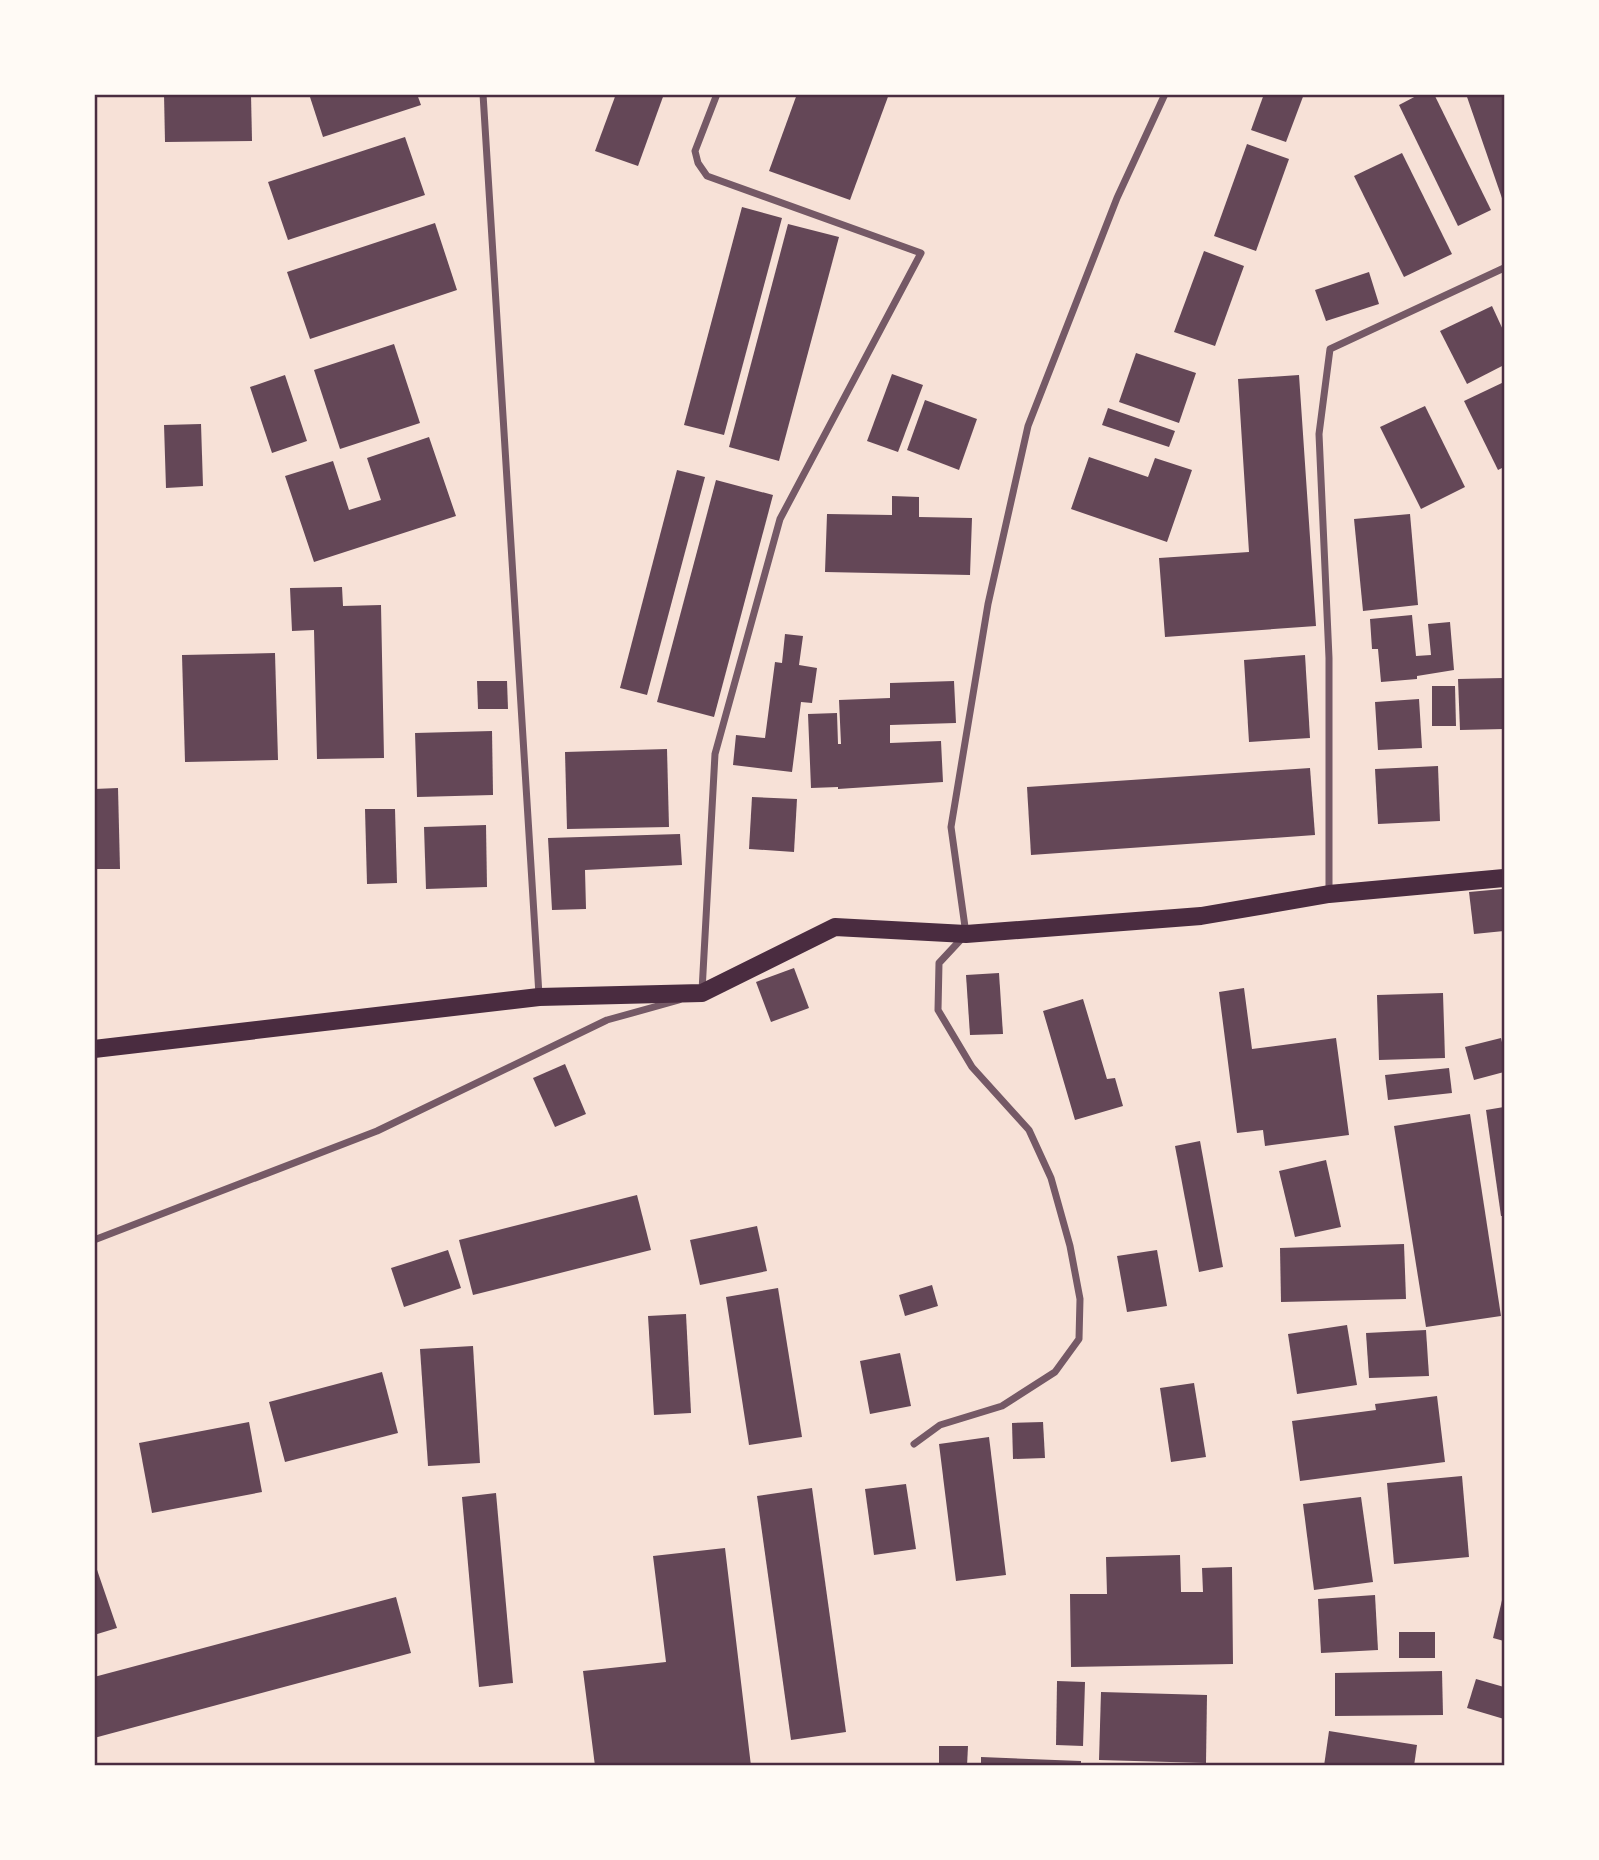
<svg xmlns="http://www.w3.org/2000/svg" width="1599" height="1860" font-family="Rubik,sans-serif">
<style>
.building{fill:#644757}
.lines{fill:none;stroke-linecap:round;stroke-linejoin:round}
.minor{stroke:#755966;stroke-width:7}
.primary{stroke:#4a2c40;stroke-width:18}
.neatline{fill:none;stroke:#4a2c40;stroke-width:2.5}
</style>
<rect width="100%" height="100%" fill="#f7e1d7"/>
<g class="building">
<polygon points="164,94 251,94 252,141 165,142"/>
<polygon points="309,94 417,94 421,105 323,137"/>
<polygon points="616,94 664,94 638,166 595,151"/>
<polygon points="797,94 889,94 850,200 769,171"/>
<polygon points="1264,94 1304,94 1286,142 1251,130"/>
<polygon points="1420,94 1434,94 1491,210 1458,226 1399,105"/>
<polygon points="1466,94 1504,94 1504,204"/>
<polygon points="405,137 425,195 288,240 268,182"/>
<polygon points="1247,144 1289,159 1256,251 1214,236"/>
<polygon points="1402,153 1452,254 1404,277 1354,176"/>
<polygon points="742,207 782,218 724,435 684,425"/>
<polygon points="435,223 457,290 310,339 287,272"/>
<polygon points="788,224 839,237 779,461 729,447"/>
<polygon points="1204,251 1244,266 1215,346 1174,332"/>
<polygon points="1369,272 1379,304 1326,321 1315,290"/>
<polygon points="1492,306 1504,332 1504,365 1467,384 1440,331"/>
<polygon points="394,344 420,423 340,449 314,370"/>
<polygon points="1136,353 1196,373 1179,423 1119,402"/>
<polygon points="892,374 923,385 898,452 867,441"/>
<polygon points="285,375 307,441 272,453 250,387"/>
<polygon points="1299,375 1316,626 1165,637 1159,558 1249,552 1238,379"/>
<polygon points="1504,382 1504,467 1498,470 1464,401"/>
<polygon points="925,400 977,419 959,470 907,450"/>
<polygon points="1425,406 1465,487 1421,509 1380,427"/>
<polygon points="1108,408 1175,431 1169,447 1102,425"/>
<polygon points="201,424 203,486 166,488 164,425"/>
<polygon points="429,437 456,516 314,562 285,476 333,461 349,510 381,500 367,458"/>
<polygon points="1089,457 1148,477 1155,458 1192,470 1167,542 1071,509"/>
<polygon points="677,470 705,477 647,695 620,688"/>
<polygon points="716,480 773,495 714,717 657,702"/>
<polygon points="892,496 919,497 919,517 972,518 970,575 825,572 827,514 892,515"/>
<polygon points="1410,514 1418,605 1363,611 1354,519"/>
<polygon points="342,587 343,606 381,605 384,758 317,759 314,630 292,631 290,588"/>
<polygon points="1412,615 1416,656 1431,655 1428,624 1450,622 1454,670 1417,676 1417,679 1381,682 1378,649 1372,649 1370,619"/>
<polygon points="785,634 803,636 799,665 817,668 812,703 801,702 792,772 733,765 736,735 765,738 775,662 782,663"/>
<polygon points="275,653 278,760 185,762 182,655"/>
<polygon points="1305,655 1310,738 1249,742 1244,660"/>
<polygon points="1504,678 1504,729 1460,730 1458,679"/>
<polygon points="477,681 507,681 508,709 478,709"/>
<polygon points="954,681 956,723 890,725 890,743 941,741 943,782 838,789 838,787 811,788 808,714 837,713 838,744 841,744 839,700 890,698 890,683"/>
<polygon points="1432,686 1455,686 1456,726 1432,726"/>
<polygon points="1419,699 1422,748 1378,750 1375,702"/>
<polygon points="492,731 493,795 417,797 415,733"/>
<polygon points="667,749 669,827 567,829 565,752"/>
<polygon points="1438,766 1440,821 1378,824 1375,769"/>
<polygon points="1310,768 1315,835 1031,855 1027,787"/>
<polygon points="118,788 120,869 94,869 94,789"/>
<polygon points="752,797 797,799 794,852 749,849"/>
<polygon points="365,809 395,809 397,883 367,884"/>
<polygon points="486,825 487,887 426,889 424,827"/>
<polygon points="680,834 682,865 585,870 586,909 552,910 548,838"/>
<polygon points="1502,889 1504,931 1474,934 1469,892"/>
<polygon points="794,968 809,1008 771,1022 756,982"/>
<polygon points="999,973 1003,1034 970,1035 966,975"/>
<polygon points="1244,988 1252,1049 1336,1038 1349,1135 1265,1146 1263,1130 1237,1133 1219,992"/>
<polygon points="1443,993 1445,1058 1379,1060 1377,995"/>
<polygon points="1083,999 1107,1079 1115,1078 1123,1106 1075,1120 1043,1011"/>
<polygon points="1501,1038 1504,1051 1504,1072 1474,1080 1465,1047"/>
<polygon points="565,1064 586,1114 555,1127 533,1078"/>
<polygon points="1449,1068 1452,1093 1388,1100 1385,1075"/>
<polygon points="1504,1107 1504,1216 1501,1216 1486,1110"/>
<polygon points="1470,1114 1501,1316 1426,1327 1394,1126"/>
<polygon points="1200,1141 1223,1267 1199,1272 1175,1146"/>
<polygon points="1326,1160 1341,1227 1295,1237 1279,1171"/>
<polygon points="637,1195 651,1250 473,1295 459,1240"/>
<polygon points="757,1226 767,1271 700,1285 690,1240"/>
<polygon points="1404,1244 1406,1299 1281,1302 1280,1248"/>
<polygon points="448,1250 461,1288 404,1307 391,1268"/>
<polygon points="1157,1250 1167,1306 1127,1312 1117,1256"/>
<polygon points="932,1285 938,1306 905,1316 899,1295"/>
<polygon points="778,1288 802,1437 749,1445 726,1297"/>
<polygon points="686,1314 691,1413 654,1415 648,1316"/>
<polygon points="1347,1325 1357,1385 1297,1394 1288,1334"/>
<polygon points="1426,1330 1429,1376 1369,1378 1366,1333"/>
<polygon points="473,1346 480,1463 428,1466 420,1349"/>
<polygon points="900,1353 911,1406 870,1414 860,1361"/>
<polygon points="382,1372 398,1433 285,1462 269,1402"/>
<polygon points="1194,1383 1206,1457 1171,1462 1160,1388"/>
<polygon points="1437,1396 1445,1462 1300,1481 1292,1421 1376,1410 1375,1404"/>
<polygon points="249,1422 262,1492 152,1513 139,1443"/>
<polygon points="1043,1422 1045,1458 1013,1459 1012,1423"/>
<polygon points="989,1437 1006,1575 956,1581 939,1444"/>
<polygon points="1462,1476 1469,1557 1394,1564 1387,1483"/>
<polygon points="906,1484 916,1549 874,1555 865,1489"/>
<polygon points="812,1488 846,1732 791,1740 757,1496"/>
<polygon points="496,1493 513,1683 479,1687 462,1497"/>
<polygon points="1361,1497 1373,1582 1314,1590 1303,1504"/>
<polygon points="725,1548 751,1766 595,1766 583,1671 666,1662 653,1556"/>
<polygon points="1180,1555 1181,1592 1203,1592 1202,1568 1232,1567 1233,1664 1071,1667 1070,1594 1107,1594 1106,1557"/>
<polygon points="94,1561 117,1628 94,1635"/>
<polygon points="1375,1595 1378,1650 1321,1653 1318,1599"/>
<polygon points="1503,1596 1504,1596 1504,1641 1493,1638"/>
<polygon points="396,1597 411,1653 94,1738 94,1677"/>
<rect x="1399" y="1632" width="36" height="26"/>
<polygon points="1442,1671 1443,1715 1335,1716 1335,1673"/>
<polygon points="1476,1679 1504,1687 1504,1719 1467,1708"/>
<polygon points="1057,1681 1085,1682 1083,1746 1056,1745"/>
<polygon points="1101,1692 1207,1695 1206,1763 1099,1760"/>
<polygon points="1329,1731 1417,1745 1414,1766 1324,1766"/>
<polygon points="939,1746 968,1746 967,1766 939,1766"/>
<polygon points="981,1757 1081,1761 1081,1766 981,1766"/>
</g>
<g class="lines">
<g class="minor">
<polyline points="483,94 539,995"/>
<polyline points="1329,894 1329,658 1319,434 1330,349 1504,268"/>
<polyline points="702,991 715,754 780,519 921,253 707,176 698,163 695,151 717,94"/>
<polyline points="94,1240 377,1131 607,1020 679,1000"/>
<polyline points="914,1444 940,1425 1002,1406 1055,1372 1079,1339 1080,1299 1070,1246 1051,1178 1029,1130 972,1067 938,1010 939,963 966,934 951,827 988,604 1028,426 1117,198 1165,94"/>
</g>
<polyline class="primary" points="94,1049 539,997 702,993 835,927 966,934 1201,916 1329,894 1504,878"/>
</g>
<rect width="1599" height="1860" fill="none" stroke="#fffaf5" stroke-width="192"/>
<rect x="96" y="96" width="1407" height="1668" class="neatline"/>
</svg>
